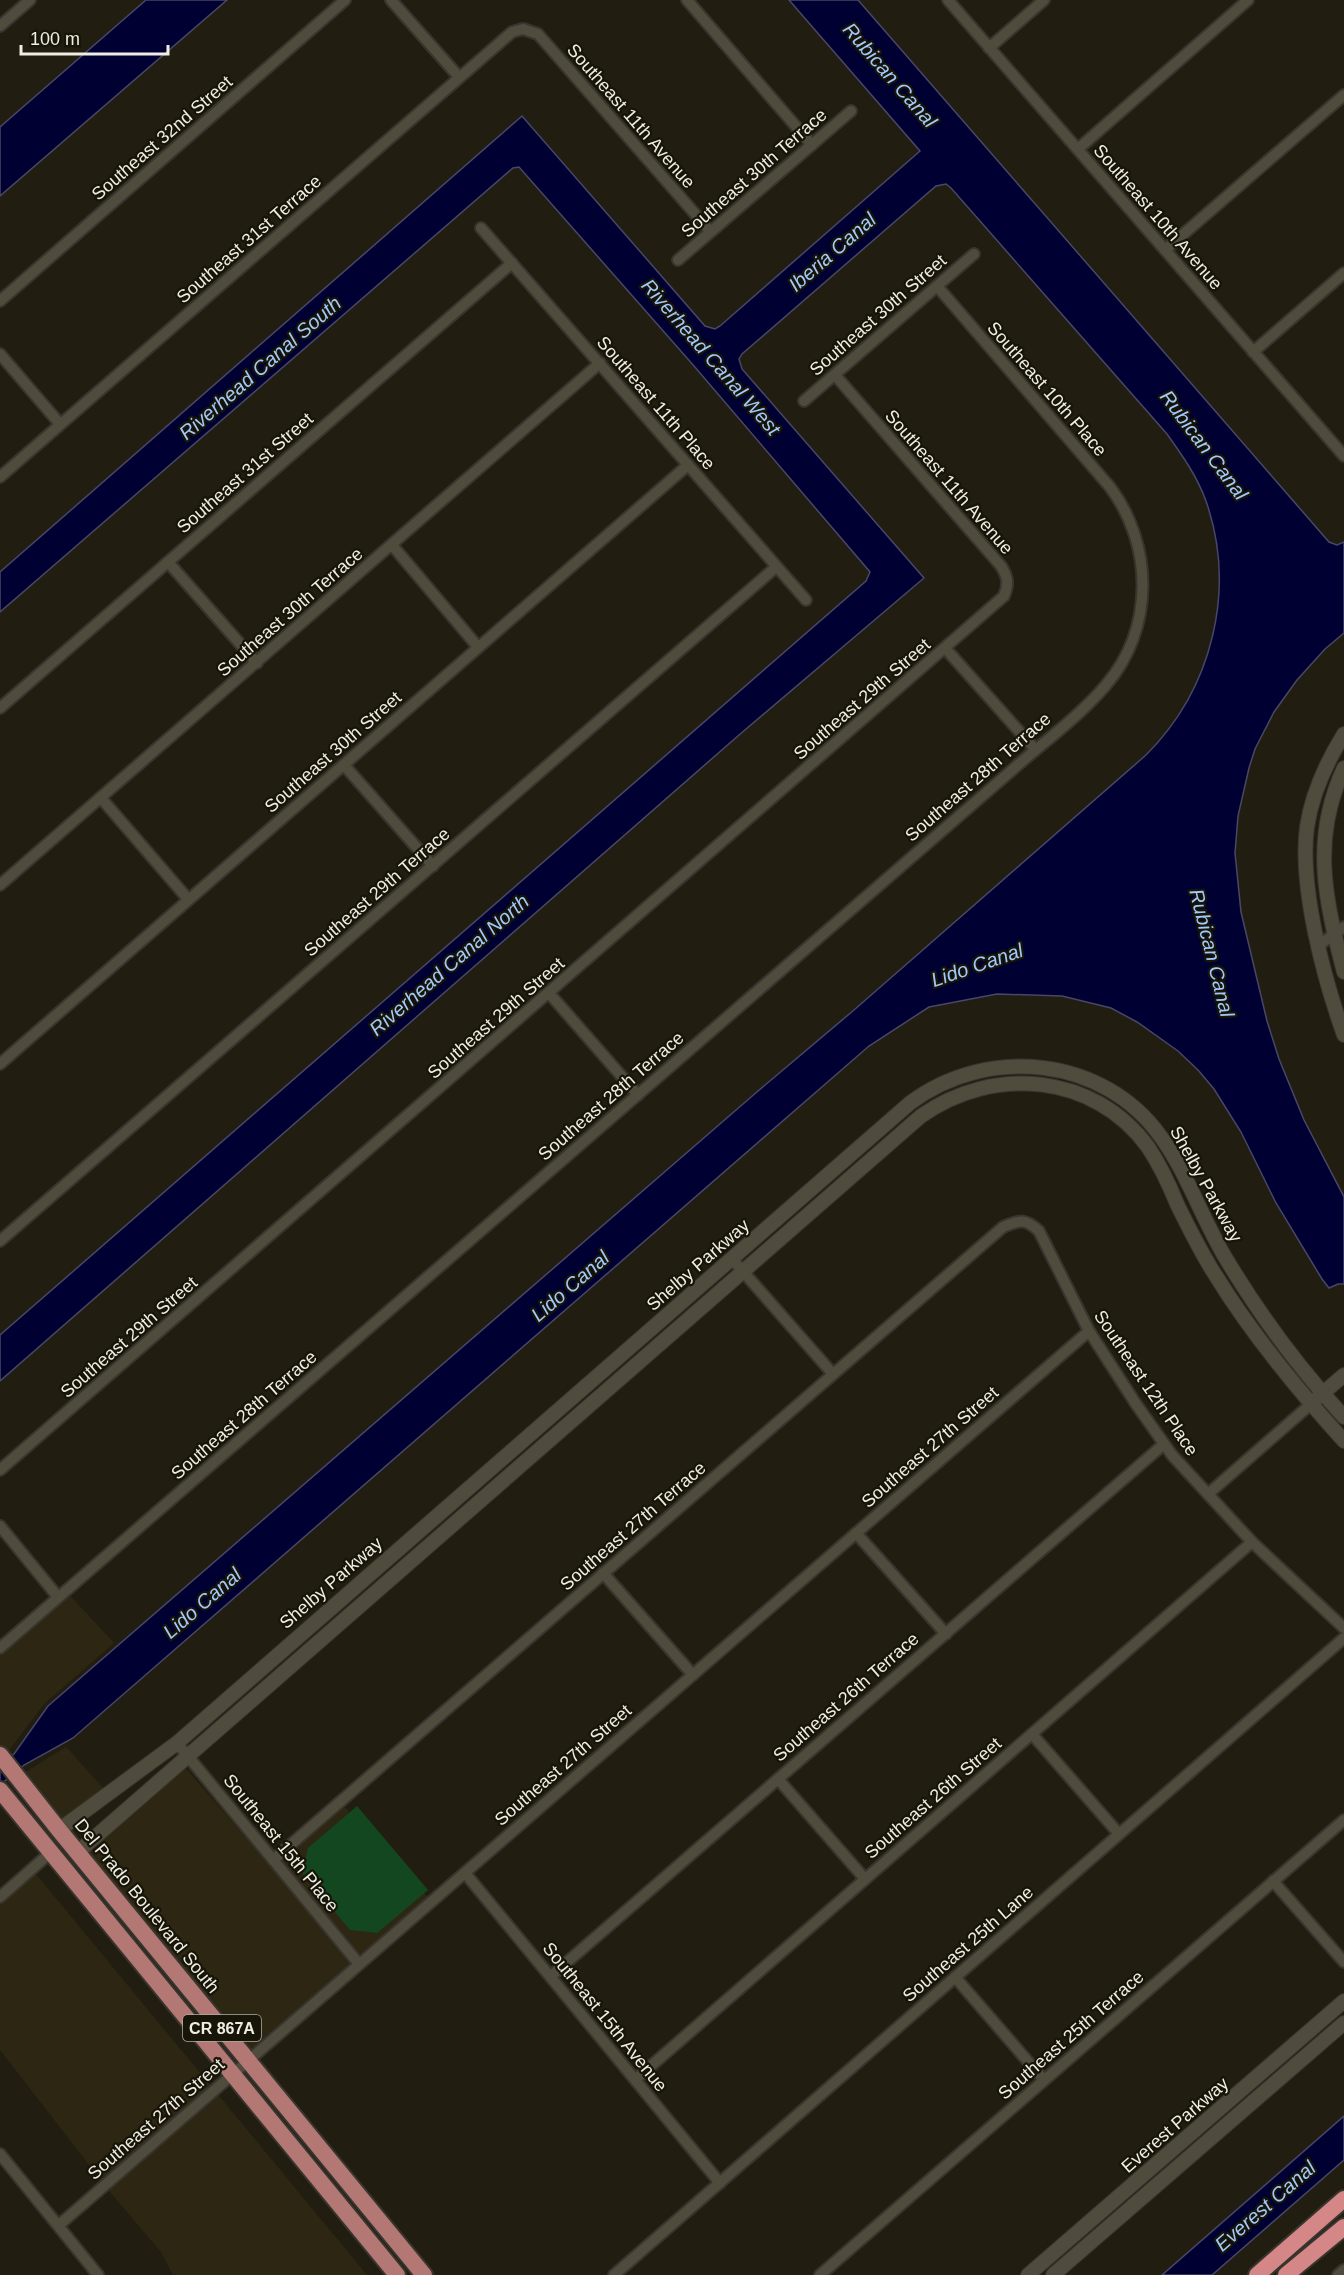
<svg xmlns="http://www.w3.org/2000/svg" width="1344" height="2275" font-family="Arial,sans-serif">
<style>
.built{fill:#2c2613}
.green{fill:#134720}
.water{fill:#000032;stroke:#484767;stroke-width:1.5}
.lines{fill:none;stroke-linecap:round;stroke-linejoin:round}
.minor-casing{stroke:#38352e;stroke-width:14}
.tertiary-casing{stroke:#38352e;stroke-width:16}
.primary-casing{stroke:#38352e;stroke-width:20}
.trunk-casing{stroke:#38352e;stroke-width:20}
.minor{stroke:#4f4b3d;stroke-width:10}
.tertiary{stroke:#4f4b3d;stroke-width:14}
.primary{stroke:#b37874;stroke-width:16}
.trunk{stroke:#d48786;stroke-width:16}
.labels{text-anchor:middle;stroke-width:4.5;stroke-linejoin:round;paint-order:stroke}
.shield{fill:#171408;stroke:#aeaca2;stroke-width:1.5}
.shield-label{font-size:16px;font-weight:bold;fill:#efede4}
.street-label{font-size:18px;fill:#efede4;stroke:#171408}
.water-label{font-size:20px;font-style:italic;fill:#a2c9fc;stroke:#171408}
</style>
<rect width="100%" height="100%" fill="#211d10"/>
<g class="built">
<polygon points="63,1588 114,1643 45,1703 6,1754 0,1747 0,1652"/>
<polygon points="66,1747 105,1790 60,1822 22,1774"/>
<polygon points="184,1766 272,1868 345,1807 434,1904 255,2058 86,1852"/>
<polygon points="31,1868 367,2275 173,2275 161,2252 110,2192 0,2050 0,1897"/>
</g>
<polygon class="green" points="357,1806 428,1890 377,1933 350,1930 302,1873 308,1848"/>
<g class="water">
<polygon points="146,0 227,0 0,196 0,127"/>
<path d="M789 0H858L1329 542 1337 545 1344 542V633L1325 649 1297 680 1274 712 1255 749 1249 768 1238 816 1235 853 1241 912 1267 1021 1279 1059 1304 1120 1344 1197V1284H1338L1329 1288 1322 1279 1276 1203 1241 1132 1214 1089 1198 1070 1178 1051 1137 1022 1111 1008 1062 996 997 994 929 1007 869 1046 73 1738 24 1765 0 1785V1765L14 1754 48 1706 758 1091 854 1010 1146 755C1212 689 1237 590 1206 501 1197 476 1182 455 1167 434L951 188 946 184 936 186 742 354 739 359 742 369 924 578 739 735 0 1381V1335L866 581 870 572 694 366 519 167 513 168 0 612V572L522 116 705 326 715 329 720 326 920 151Z"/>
<polygon points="1344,2116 1344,2160 1212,2275 1162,2275"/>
</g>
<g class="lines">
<g class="minor-casing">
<g id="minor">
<polyline points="391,0 459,77"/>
<polyline points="687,0 812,145"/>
<polyline points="948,0 1344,456"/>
<polyline points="0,26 30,0"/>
<polyline points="989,48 1044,0"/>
<polyline points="1078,149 1248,0"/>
<polyline points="481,228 806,600"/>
<polyline points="1165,250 1344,95"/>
<polyline points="678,260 851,111"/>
<polyline points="0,301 345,0"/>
<polyline points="1253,352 1344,273"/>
<polyline points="0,354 60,424"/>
<polyline points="804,401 974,254"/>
<polyline points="0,477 512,32 523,29 538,34 710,231"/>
<polyline points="392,545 478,647"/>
<polyline points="168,562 257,663"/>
<polyline points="945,648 1035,749"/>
<polyline points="0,708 512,263"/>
<polyline points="344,765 433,866"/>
<polyline points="101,798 188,899"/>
<polyline points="0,885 600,363"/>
<polyline points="1319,945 1344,927"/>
<polyline points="549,993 638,1095"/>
<polyline points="0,1064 688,465"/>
<polyline points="0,1241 776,567"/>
<polyline points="732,1259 833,1374"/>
<path d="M0 1470 1004 596C1009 584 1008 577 1001 566L835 375"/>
<polyline points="1208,1494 1311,1404"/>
<polyline points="0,1526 58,1597"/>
<polyline points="856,1533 946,1634"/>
<polyline points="603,1573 693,1675"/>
<path d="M0 1648 1011 771C1041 744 1080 716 1106 685 1154 629 1154 546 1110 487L937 286"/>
<polyline points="1032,1734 1119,1834"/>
<polyline points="177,1743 359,1964"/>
<polyline points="778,1779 865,1879"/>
<path d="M273 1860 1003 1227C1020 1220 1025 1218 1039 1231L1089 1331 1136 1404 1172 1455 1252 1542 1344 1628"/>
<polyline points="465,1873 720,2183"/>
<polyline points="1273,1881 1344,1962"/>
<polyline points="0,1897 50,1853"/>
<polyline points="551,1976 1164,1444"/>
<polyline points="955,1977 1044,2080"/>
<polyline points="636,2079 1252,1542"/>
<polyline points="0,2154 98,2275"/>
<polyline points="59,2225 1089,1331"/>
<polyline points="614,2275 1344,1638"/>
<polyline points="820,2275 1344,1820"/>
<polyline points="1338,2275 1344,2270"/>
</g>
</g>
<g class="tertiary-casing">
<g id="tertiary">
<path d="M1344 734C1326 763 1312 793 1307 827 1299 886 1324 979 1344 1035"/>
<path d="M1344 768C1311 839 1325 899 1344 972"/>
<polyline points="1316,1399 1344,1375"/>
<path d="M59 1830 177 1743 910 1103C987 1045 1104 1056 1161 1137 1187 1173 1202 1218 1225 1257 1259 1314 1299 1368 1344 1417"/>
<path d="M78 1852 921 1116C993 1065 1094 1073 1148 1147 1160 1165 1169 1184 1177 1204 1189 1228 1201 1253 1216 1276 1253 1336 1297 1389 1344 1441"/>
<polyline points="1028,2275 1344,2001"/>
<polyline points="1053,2275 1344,2023"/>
</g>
</g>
<g class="primary-casing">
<g id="primary">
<polyline points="0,1755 59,1830 424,2275"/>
<polyline points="0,1790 397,2275"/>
</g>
</g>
<g class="trunk-casing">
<g id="trunk">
<polyline points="1257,2275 1344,2199"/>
<polyline points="1286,2275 1344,2227"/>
</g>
</g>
<use href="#minor" class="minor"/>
<use href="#tertiary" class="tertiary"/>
<use href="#primary" class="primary"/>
<use href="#trunk" class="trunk"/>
</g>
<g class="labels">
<rect class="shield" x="183" y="2015" width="78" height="26" rx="4.5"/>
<g class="shield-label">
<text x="222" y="2034">CR 867A</text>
</g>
<g class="street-label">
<text transform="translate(631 116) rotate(49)" y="6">Southeast 11th Avenue</text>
<text transform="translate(162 138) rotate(-41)" y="6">Southeast 32nd Street</text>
<text transform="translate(754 173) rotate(-41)" y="6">Southeast 30th Terrace</text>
<text transform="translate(1158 217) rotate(49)" y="6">Southeast 10th Avenue</text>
<text transform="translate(249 239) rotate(-41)" y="6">Southeast 31st Terrace</text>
<text transform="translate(878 315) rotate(-41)" y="6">Southeast 30th Street</text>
<text transform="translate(1047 389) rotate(49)" y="6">Southeast 10th Place</text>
<text transform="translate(656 403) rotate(49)" y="6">Southeast 11th Place</text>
<text transform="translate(245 473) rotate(-41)" y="6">Southeast 31st Street</text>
<text transform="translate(949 482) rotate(49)" y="6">Southeast 11th Avenue</text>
<text transform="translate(290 612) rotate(-41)" y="6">Southeast 30th Terrace</text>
<text transform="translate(862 699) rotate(-41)" y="6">Southeast 29th Street</text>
<text transform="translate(333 752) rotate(-41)" y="6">Southeast 30th Street</text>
<text transform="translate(978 777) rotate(-41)" y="6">Southeast 28th Terrace</text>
<text transform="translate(377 892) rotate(-41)" y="6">Southeast 29th Terrace</text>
<text transform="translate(496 1018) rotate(-41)" y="6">Southeast 29th Street</text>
<text transform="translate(611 1096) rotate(-41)" y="6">Southeast 28th Terrace</text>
<text transform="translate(1206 1184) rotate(61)" y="6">Shelby Parkway</text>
<text transform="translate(698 1265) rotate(-41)" y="6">Shelby Parkway</text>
<text transform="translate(129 1337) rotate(-41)" y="6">Southeast 29th Street</text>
<text transform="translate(1146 1383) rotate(56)" y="6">Southeast 12th Place</text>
<text transform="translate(244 1415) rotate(-41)" y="6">Southeast 28th Terrace</text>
<text transform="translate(930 1447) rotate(-41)" y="6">Southeast 27th Street</text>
<text transform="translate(633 1526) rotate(-41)" y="6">Southeast 27th Terrace</text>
<text transform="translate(331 1583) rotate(-41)" y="6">Shelby Parkway</text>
<text transform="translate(846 1697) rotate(-41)" y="6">Southeast 26th Terrace</text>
<text transform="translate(563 1765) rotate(-41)" y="6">Southeast 27th Street</text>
<text transform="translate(933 1798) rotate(-41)" y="6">Southeast 26th Street</text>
<text transform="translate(281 1843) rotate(51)" y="6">Southeast 15th Place</text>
<text transform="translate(147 1906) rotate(51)" y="6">Del Prado Boulevard South</text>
<text transform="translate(968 1944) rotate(-41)" y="6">Southeast 25th Lane</text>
<text transform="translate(605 2017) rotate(51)" y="6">Southeast 15th Avenue</text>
<text transform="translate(1071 2035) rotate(-41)" y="6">Southeast 25th Terrace</text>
<text transform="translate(156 2119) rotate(-41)" y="6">Southeast 27th Street</text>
<text transform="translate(1175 2125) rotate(-41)" y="6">Everest Parkway</text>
</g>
<g class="water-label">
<text transform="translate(890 75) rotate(49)" y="7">Rubican Canal</text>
<text transform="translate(832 252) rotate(-41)" y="7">Iberia Canal</text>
<text transform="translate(711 357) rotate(49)" y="7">Riverhead Canal West</text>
<text transform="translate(260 368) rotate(-41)" y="7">Riverhead Canal South</text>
<text transform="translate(1204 445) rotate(53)" y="7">Rubican Canal</text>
<text transform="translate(1212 953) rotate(76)" y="7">Rubican Canal</text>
<text transform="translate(449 965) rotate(-41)" y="7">Riverhead Canal North</text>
<text transform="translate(977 965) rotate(-19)" y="7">Lido Canal</text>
<text transform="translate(570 1286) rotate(-41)" y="7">Lido Canal</text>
<text transform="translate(202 1603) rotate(-41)" y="7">Lido Canal</text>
<text transform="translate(1265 2206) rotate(-41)" y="7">Everest Canal</text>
</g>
</g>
<path d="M21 45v9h147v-9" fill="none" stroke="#efede4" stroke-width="3"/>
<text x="30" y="45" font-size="18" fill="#efede4" stroke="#171408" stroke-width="4.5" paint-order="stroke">100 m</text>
</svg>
